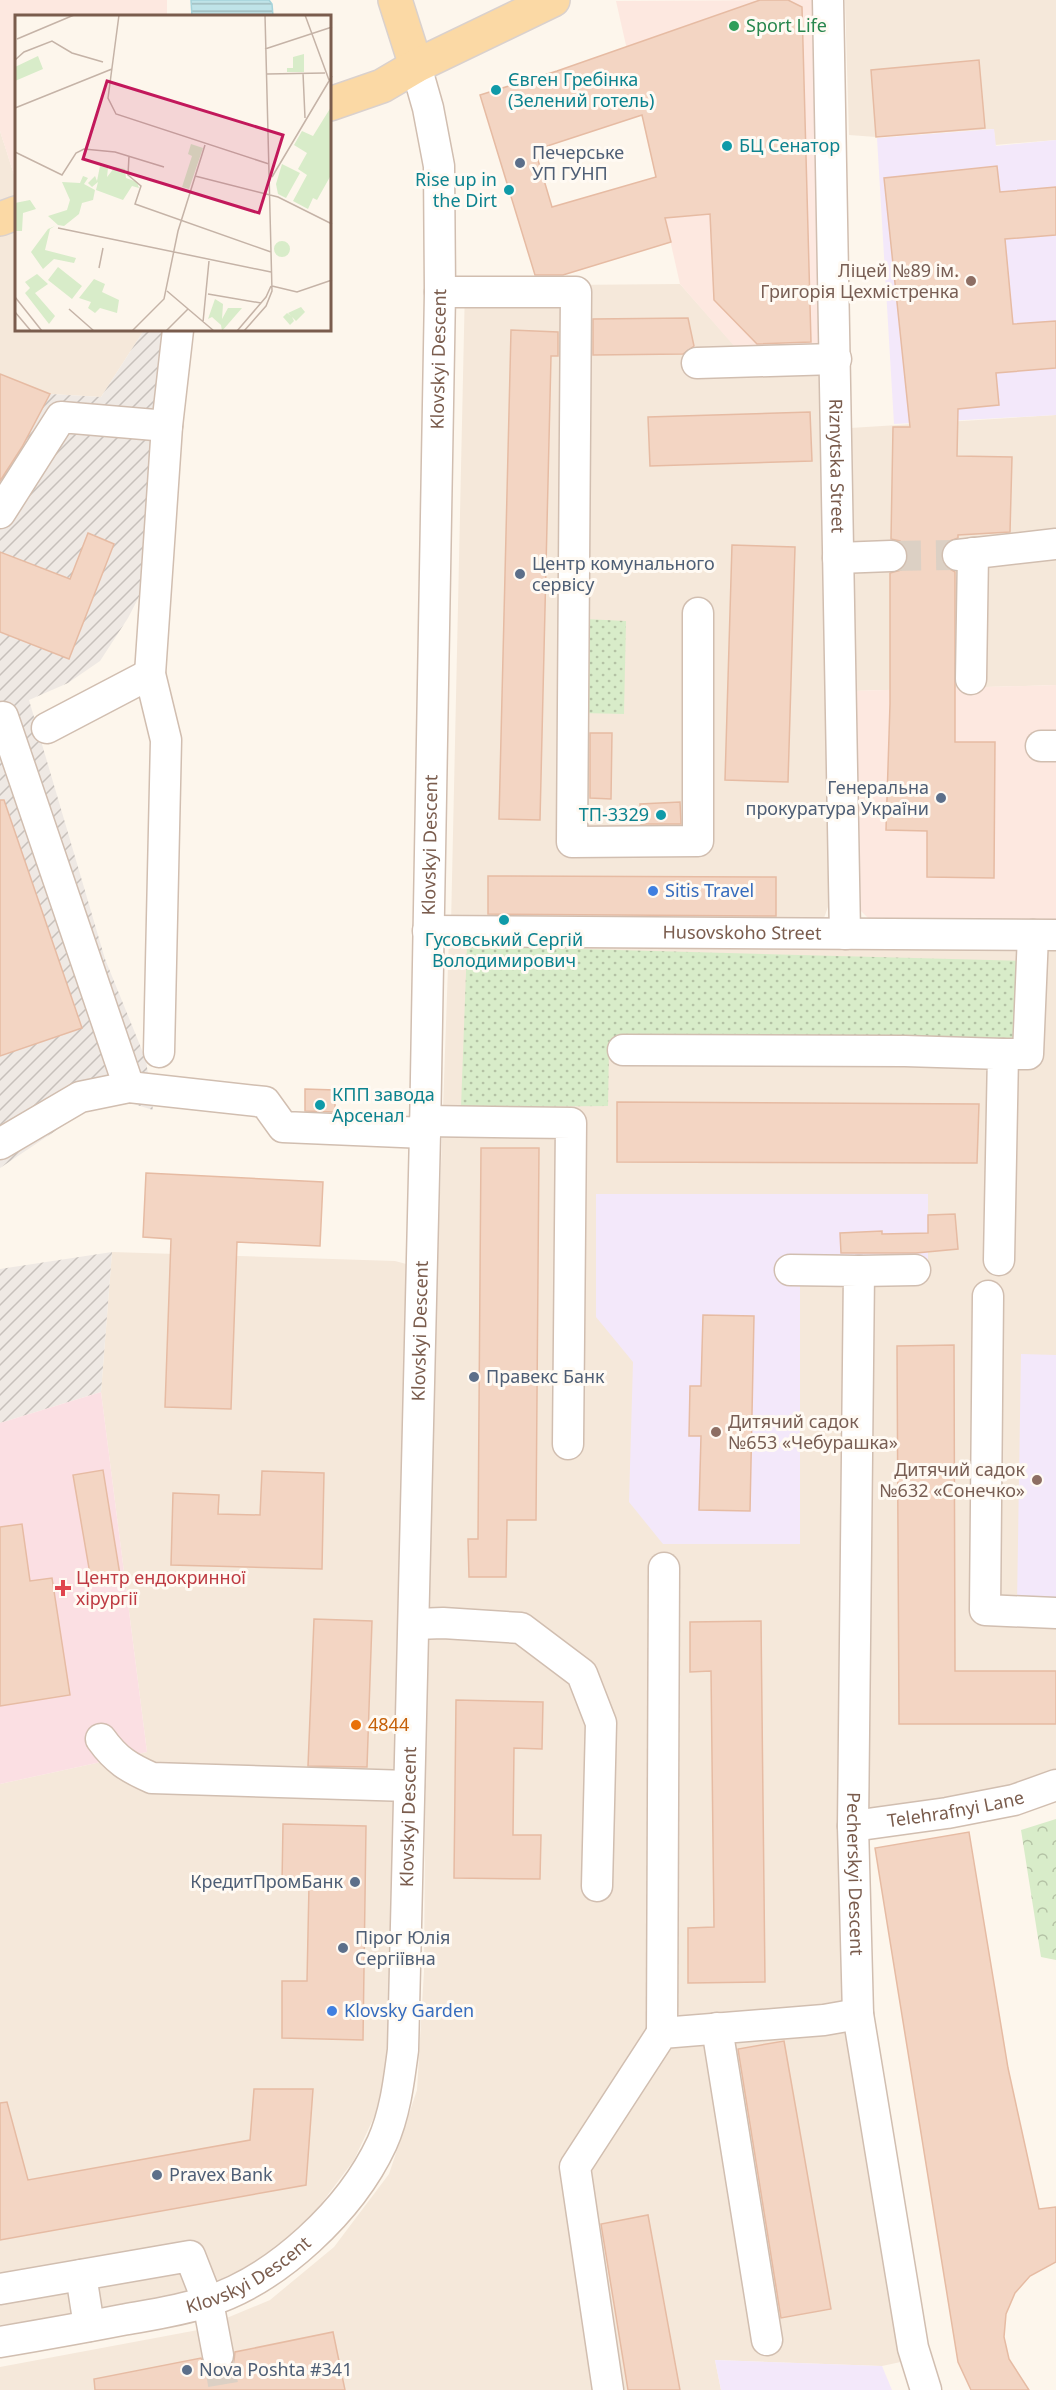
<svg xmlns="http://www.w3.org/2000/svg" width="1056" height="2390" font-family="'Noto Sans',sans-serif">
<style>
.residential{fill:#f5e8da}
.commercial{fill:#fde8e0}
.industrial{fill:url(#industrial-furrows)}
.education{fill:#f3e8fa}
.medical{fill:#fbdfe3}
.forest{fill:url(#forest-crowns)}
.park{fill:url(#park-dots)}
.water{fill:url(#water-rules);stroke:#a5d3da;stroke-width:1.5}
.building{fill:#f3d5c3;stroke:#e6bba3;stroke-width:1.5;fill-rule:evenodd}
.lines{fill:none;stroke-linecap:round;stroke-linejoin:round}
.minor-tunnel{stroke:#dcd0c4;stroke-width:30;stroke-dasharray:30 15;stroke-linecap:butt}
.minor-casing{stroke:#d1beb0;stroke-width:33}
.major-casing{stroke:#dad1cd;stroke-width:36}
.minor{stroke:#fff;stroke-width:30}
.major{stroke:#fbd9a5;stroke-width:33}
.leisure-dot{fill:#2e9e5b;stroke:#fffaf3;stroke-width:2}
.culture-dot{fill:#0f9aa8;stroke:#fffaf3;stroke-width:2}
.service-dot{fill:#5c6f8a;stroke:#fffaf3;stroke-width:2}
.education-dot{fill:#8d6e63;stroke:#fffaf3;stroke-width:2}
.shop-dot{fill:#3f7fe0;stroke:#fffaf3;stroke-width:2}
.health-dot{fill:#e0444e;stroke:#fffaf3;stroke-width:2}
.food-dot{fill:#e8710a;stroke:#fffaf3;stroke-width:2}
.labels{text-anchor:middle;stroke-width:6;stroke-linejoin:round;paint-order:stroke}
.leisure-label{font-size:18px;fill:#27864d;stroke:#fffaf3;text-anchor:start}
.culture-label{font-size:18px;fill:#0d838f;stroke:#fffaf3;text-anchor:start}
.service-label{font-size:18px;fill:#4e5e75;stroke:#fffaf3;text-anchor:start}
.education-label{font-size:18px;fill:#785e54;stroke:#fffaf3;text-anchor:end}
.street-label{font-size:18px;fill:#7a5c4d;stroke:#fffaf3}
.shop-label{font-size:18px;fill:#366cbe;stroke:#fffaf3;text-anchor:start}
.health-label{font-size:18px;fill:#be3a42;stroke:#fffaf3;text-anchor:start}
.food-label{font-size:18px;fill:#c56008;stroke:#fffaf3;text-anchor:start}
.inset-road{fill:none;stroke:#c5b3a7;stroke-width:1.5}
.view{fill:#c2185b;fill-opacity:0.15;stroke:#c2185b;stroke-width:3}
.inset-edge{fill:none;stroke:#7a5c4d;stroke-width:3}
</style>
<defs>
<pattern id="industrial-furrows" width="10" height="10" patternUnits="userSpaceOnUse" patternTransform="scale(1.5)"><rect width="10" height="10" fill="#efe9e4"/><path d="M-1 1l2-2M0 10L10 0M9 11l2-2" fill="none" stroke="#c7c0bb"/></pattern>
<pattern id="forest-crowns" width="20" height="18" patternUnits="userSpaceOnUse" patternTransform="scale(1.5)"><rect width="20" height="18" fill="#d8ecc9"/><path d="M2 6a3 3 0 1 1 6 0M12 15a3 3 0 1 1 6 0" fill="none" stroke="#b4c2a5"/></pattern>
<pattern id="park-dots" width="8" height="8" patternUnits="userSpaceOnUse" patternTransform="scale(1.5)"><rect width="8" height="8" fill="#d8ecc9"/><path d="M2 2h.1M6 6h.1" fill="none" stroke="#b4c2a5" stroke-width="1.8" stroke-linecap="round"/></pattern>
<pattern id="water-rules" width="6" height="5" patternUnits="userSpaceOnUse" patternTransform="scale(1.5)"><rect width="6" height="5" fill="#bfe3e8"/><path d="M0 2.5h6" fill="none" stroke="#a0bbbe"/></pattern>
</defs>
<rect width="100%" height="100%" fill="#fdf6ec"/>
<g class="residential">
<polygon points="845,0 1056,0 1056,140 995,145 994,129 876,137 849,135"/>
<polygon points="0,131 16,181 16,197 0,203"/>
<polygon points="16,224 16,330 144,330 101,397 50,394 0,374 0,230"/>
<polygon points="680,284 741,353 830,354 828,907 820,929 451,925 465,286"/>
<polygon points="1056,415 1056,685 852,691 850,428"/>
<polygon points="449,938 1056,943 1056,1355 1021,1355 1056,1604 1056,1774 1009,1791 847,1819 910,2360 882,2366 715,2360 721,2390 0,2390 0,2367 198,2330 270,2300 334,2247 389,2174 417,2090 424,1971 427,1564"/>
<polygon points="112,1252 395,1261 410,1265 389,2085 354,2160 297,2236 248,2267 195,2292 73,2316 0,2325 0,1784 147,1752 101,1392"/>
</g>
<g class="commercial">
<polygon points="0,0 167,0 167,16 16,16 16,181 0,131"/>
<polygon points="818,0 830,354 741,354 680,284 616,1"/>
<polygon points="1056,685 1056,922 871,921 858,908 852,691"/>
</g>
<g class="industrial">
<polygon points="144,330 188,330 145,585 128,618 100,661 68,683 29,700 105,959 146,1060 153,1110 124,1101 88,1109 0,1168 0,374 50,394 101,397"/>
<polygon points="112,1252 101,1392 0,1423 0,1269"/>
</g>
<g class="education">
<polygon points="994,129 996,146 1056,140 1056,415 894,424 877,138"/>
<polygon points="596,1194 928,1194 928,1280 800,1281 800,1544 663,1544 629,1502 633,1362 596,1317"/>
<polygon points="1021,1354 1056,1355 1056,1604 1017,1604"/>
<polygon points="715,2360 882,2366 892,2390 721,2390"/>
</g>
<polygon class="medical" points="101,1392 147,1752 0,1784 0,1423"/>
<polygon class="forest" points="1056,1819 1056,1960 1041,1957 1021,1830"/>
<g class="park">
<polygon points="585,619 626,621 624,714 582,713"/>
<polygon points="467,946 1028,961 1027,1051 609,1048 608,1106 461,1107"/>
</g>
<polygon class="water" points="191,0 269,0 272,4 273,16 192,16"/>
<g class="building">
<path d="M760 0H788L802 7 811 342 757 344 714 300 710 214 665 218 671 242 563 275H535L480 95 557 71ZM642 115 656 177 552 207 535 150Z"/>
<polygon points="979,60 985,128 876,137 871,70"/>
<polygon points="997,166 1000,192 1056,187 1056,235 1005,239 1013,324 1056,321 1056,368 996,373 999,405 958,409 957,456 1012,457 1010,532 958,535 958,538 947,542 942,548 941,556 945,566 955,572 955,742 995,742 994,878 927,877 927,831 886,830 890,704 890,573 901,570 906,564 908,556 905,546 900,541 891,539 893,427 910,427 884,178"/>
<polygon points="688,318 694,346 683,354 593,355 593,319"/>
<polygon points="511,330 558,332 558,356 551,356 540,820 499,819"/>
<polygon points="0,374 50,394 22,447 0,481"/>
<polygon points="810,412 812,461 650,466 648,417"/>
<polygon points="88,533 114,544 69,659 0,632 0,552 70,579"/>
<polygon points="732,545 795,547 788,782 725,780"/>
<polygon points="590,733 612,733 611,799 590,798"/>
<polygon points="0,800 4,800 82,1028 0,1056"/>
<polygon points="680,802 681,824 641,824 640,804"/>
<polygon points="488,876 776,877 776,916 488,914"/>
<polygon points="305,1089 335,1090 335,1112 305,1111"/>
<polygon points="617,1102 979,1104 977,1163 617,1162"/>
<polygon points="481,1148 539,1148 536,1520 507,1520 506,1577 469,1577 468,1539 478,1539"/>
<polygon points="146,1173 323,1182 320,1246 237,1242 231,1409 165,1407 171,1239 143,1237"/>
<polygon points="955,1214 958,1249 916,1253 841,1253 840,1233 882,1231 882,1234 928,1233 928,1215"/>
<polygon points="703,1315 754,1316 750,1511 699,1510 701,1436 689,1436 690,1386 701,1386"/>
<polygon points="954,1345 955,1671 1056,1671 1056,1724 899,1724 897,1346"/>
<polygon points="103,1470 120,1575 91,1580 73,1475"/>
<polygon points="262,1471 324,1473 322,1569 171,1565 173,1493 219,1495 218,1514 260,1515"/>
<polygon points="22,1524 30,1581 52,1578 70,1695 0,1706 0,1527"/>
<polygon points="314,1619 372,1621 367,1767 308,1766"/>
<polygon points="761,1621 765,1982 688,1983 688,1928 714,1927 711,1671 690,1672 690,1622"/>
<polygon points="456,1700 543,1702 542,1749 514,1748 513,1835 541,1835 540,1879 454,1878"/>
<polygon points="283,1824 366,1826 363,2040 282,2038 282,1981 307,1981 309,1885 282,1884"/>
<polygon points="969,1832 1008,2068 1039,2209 1056,2207 1056,2262 1030,2276 1015,2293 1006,2314 1004,2337 1009,2359 1029,2390 971,2390 958,2362 875,1848"/>
<polygon points="784,2041 831,2309 781,2318 738,2049"/>
<polygon points="254,2089 313,2089 306,2185 0,2240 0,2103 7,2102 28,2180 250,2140"/>
<polygon points="648,2215 680,2390 628,2390 601,2224"/>
<polygon points="333,2332 345,2390 95,2390 94,2379 201,2358 205,2366 212,2371 222,2372 230,2368 234,2361 235,2352"/>
</g>
<g class="lines">
<g class="minor-tunnel">
<polyline points="891,556 958,555"/>
<polyline points="218,2355 224,2390"/>
</g>
<g class="minor-casing">
<g id="minor">
<path id="s1" d="M828 0 845 934"/>
<polyline points="440,292 576,292 572,842 698,841 698,613"/>
<polyline points="697,363 836,359"/>
<polyline points="0,513 61,417 167,426"/>
<polyline points="958,555 1056,544"/>
<polyline points="838,558 891,556"/>
<polyline points="971,679 973,553"/>
<polyline points="0,718 3,717 129,1087"/>
<polyline points="47,728 150,674"/>
<polyline points="1041,746 1056,746"/>
<path id="s2" d="M428 931 1056 935"/>
<polyline points="623,1050 905,1051 1003,1054 999,1260"/>
<polyline points="159,1052 166,740 150,674 167,426 178,330"/>
<polyline points="1003,1054 1028,1054 1033,935"/>
<polyline points="425,1121 571,1123 568,1444"/>
<polyline points="0,1144 80,1097 129,1087 265,1102 283,1127 425,1133"/>
<path id="s3" d="M790 1270 859 1271 853 1826 858 2014 913 2348 926 2390"/>
<polyline points="859,1271 915,1270"/>
<polyline points="988,1296 985,1610 1056,1613"/>
<polyline points="415,1624 443,1623 521,1628 582,1674 601,1723 597,1886"/>
<path d="M101 1739C116 1760 129 1768 152 1778L409 1786"/>
<path id="s4" d="M853 1826 947 1813 1014 1800 1056 1785"/>
<polyline points="717,2028 767,2340"/>
<polyline points="662,2033 664,1568"/>
<polyline points="81,2275 89,2326"/>
<polyline points="0,2289 190,2256 208,2302 218,2355"/>
<path id="s5" d="M0 2342C41 2335 81 2328 122 2320 150 2315 179 2311 206 2302 277 2280 351 2210 382 2143 395 2114 399 2081 403 2050L425 1133 440 292 439 166 428 108 416 66"/>
<polyline points="608,2390 575,2167 662,2033 824,2020 858,2014"/>
</g>
</g>
<g class="major-casing">
<g id="major">
<polyline points="395,0 416,66"/>
<polyline points="330,104 382,86 416,66 553,0"/>
<polyline points="0,219 16,213"/>
</g>
</g>
<use href="#minor" class="minor"/>
<use href="#major" class="major"/>
</g>
<circle class="leisure-dot" cx="734" cy="26" r="6"/>
<g class="culture-dot">
<circle cx="496" cy="90" r="6"/>
<circle cx="727" cy="146" r="6"/>
<circle cx="509" cy="190" r="6"/>
<circle cx="661" cy="815" r="6"/>
<circle cx="504" cy="920" r="6"/>
<circle cx="320" cy="1105" r="6"/>
</g>
<g class="service-dot">
<circle cx="520" cy="163" r="6"/>
<circle cx="520" cy="574" r="6"/>
<circle cx="941" cy="798" r="6"/>
<circle cx="474" cy="1377" r="6"/>
<circle cx="355" cy="1882" r="6"/>
<circle cx="343" cy="1948" r="6"/>
<circle cx="157" cy="2175" r="6"/>
<circle cx="187" cy="2370" r="6"/>
</g>
<g class="education-dot">
<circle cx="971" cy="281" r="6"/>
<circle cx="716" cy="1432" r="6"/>
<circle cx="1037" cy="1480" r="6"/>
</g>
<g class="shop-dot">
<circle cx="653" cy="891" r="6"/>
<circle cx="332" cy="2011" r="6"/>
</g>
<path class="health-dot" d="M60 1579h6v6h6v6h-6v6h-6v-6h-6v-6h6z"/>
<circle class="food-dot" cx="356" cy="1725" r="6"/>
<g class="labels">
<g class="leisure-label">
<text x="746" y="32">Sport Life</text>
</g>
<g class="culture-label">
<text x="508" y="86">Євген Гребінка<tspan x="508" dy="21">(Зелений готель)</tspan></text>
<text x="739" y="152">БЦ Сенатор</text>
<text x="497" y="186" text-anchor="end">Rise up in<tspan x="497" dy="21">the Dirt</tspan></text>
<text x="649" y="821" text-anchor="end">ТП-3329</text>
<text x="504" y="946" text-anchor="middle">Гусовський Сергій<tspan x="504" dy="21">Володимирович</tspan></text>
<text x="332" y="1101">КПП завода<tspan x="332" dy="21">Арсенал</tspan></text>
</g>
<g class="service-label">
<text x="532" y="159">Печерське<tspan x="532" dy="21">УП ГУНП</tspan></text>
<text x="532" y="570">Центр комунального<tspan x="532" dy="21">сервісу</tspan></text>
<text x="929" y="794" text-anchor="end">Генеральна<tspan x="929" dy="21">прокуратура України</tspan></text>
<text x="486" y="1383">Правекс Банк</text>
<text x="343" y="1888" text-anchor="end">КредитПромБанк</text>
<text x="355" y="1944">Пірог Юлія<tspan x="355" dy="21">Сергіївна</tspan></text>
<text x="169" y="2181">Pravex Bank</text>
<text x="199" y="2376">Nova Poshta #341</text>
</g>
<g class="education-label">
<text x="959" y="277">Ліцей №89 ім.<tspan x="959" dy="21">Григорія Цехмістренка</tspan></text>
<text x="728" y="1428" text-anchor="start">Дитячий садок<tspan x="728" dy="21">№653 «Чебурашка»</tspan></text>
<text x="1025" y="1476">Дитячий садок<tspan x="1025" dy="21">№632 «Сонечко»</tspan></text>
</g>
<g class="street-label">
<text dy="6" stroke="none"><textPath href="#s5" startOffset="2240">Klovskyi Descent</textPath></text>
<text dy="6" stroke="none"><textPath href="#s1" startOffset="466">Riznytska Street</textPath></text>
<text dy="6" stroke="none"><textPath href="#s5" startOffset="1754">Klovskyi Descent</textPath></text>
<text dy="6" stroke="none"><textPath href="#s2" startOffset="314">Husovskoho Street</textPath></text>
<text dy="6" stroke="none"><textPath href="#s5" startOffset="1268">Klovskyi Descent</textPath></text>
<text dy="6" stroke="none"><textPath href="#s4" startOffset="104">Telehrafnyi Lane</textPath></text>
<text dy="6" stroke="none"><textPath href="#s5" startOffset="782">Klovskyi Descent</textPath></text>
<text dy="6" stroke="none"><textPath href="#s3" startOffset="672">Pecherskyi Descent</textPath></text>
<text dy="6" stroke="none"><textPath href="#s5" startOffset="260">Klovskyi Descent</textPath></text>
</g>
<g class="shop-label">
<text x="665" y="897">Sitis Travel</text>
<text x="344" y="2017">Klovsky Garden</text>
</g>
<g class="health-label">
<text x="76" y="1584">Центр ендокринної<tspan x="76" dy="21">хірургії</tspan></text>
</g>
<g class="food-label">
<text x="368" y="1731">4844</text>
</g>
</g>
<g transform="translate(15 15)">
<rect width="316" height="316" fill="#fdf6ec"/>
<path d="M22 259 33 269 20 278 40 301 34 309 10 278 15 273 10 267ZM200 284 208 289 207 304 213 293H227L207 316 206 310 197 302 193 304Z" fill="#d8ecc9"/>
<path d="M289 39V57H272V53H278V42ZM23 41 28 54 0 66V52ZM316 92V160L302 185 298 183 293 194 278 186 292 160 283 154 292 138 279 130 287 116 298 121ZM85 151 93 153 92 162 100 152 110 154 111 163 122 167 124 173 117 171 108 185 81 175 83 167 77 172 73 168 80 161 82 166ZM68 161 73 163 69 169 80 175 78 185 67 188 64 199 49 211 43 210 33 201 52 195 55 185 47 167 65 168ZM40 211 35 214 30 235 61 243 59 248 39 244 28 254 16 237 33 214Z" fill="#d8ecc9"/>
<path d="M176 129 188 133 174 174 167 172 177 141 173 139ZM267 149 285 158 271 183 263 179 261 169ZM15 185 21 194 8 198 7 216H0V188ZM259 234a8 8 0 1 1 16 0a8 8 0 1 1-16 0ZM79 264 90 269 87 277 104 285 102 298 85 293 80 298 73 293 76 287 64 283Z" fill="#d8ecc9"/>
<path d="M43 252 67 271 57 284 33 265ZM286 292 290 297 281 306 277 302 279 306 275 310 268 302 272 298 276 301 273 298Z" fill="#d8ecc9"/>
<path class="inset-road" d="M104 0 93 83 101 99 254 149M290 0 314 65M2 24 59 0M250 34 317 12M0 45 9 37 37 26 57 38 88 47M288 58 290 103M252 59 310 58M0 93 97 54M0 137 47 160 61 138 69 134 100 137 149 152M114 141 113 160 126 171 120 189 256 237M180 161 263 182 317 209M257 162 317 61M43 213 256 257M84 253 88 233M257 271 282 277 317 265M152 276 199 316M193 279 246 288M0 282 27 316M54 294 79 316M0 297 16 316M188 307 194 246M117 316 149 284 163 216 190 130M151 316 173 294M222 316 251 282 256 271M229 316 251 291 257 276 250 0"/>
<path class="view" d="M92 66 268 120 244 198 68 144Z"/>
<rect width="316" height="316" class="inset-edge"/>
</g>
</svg>
